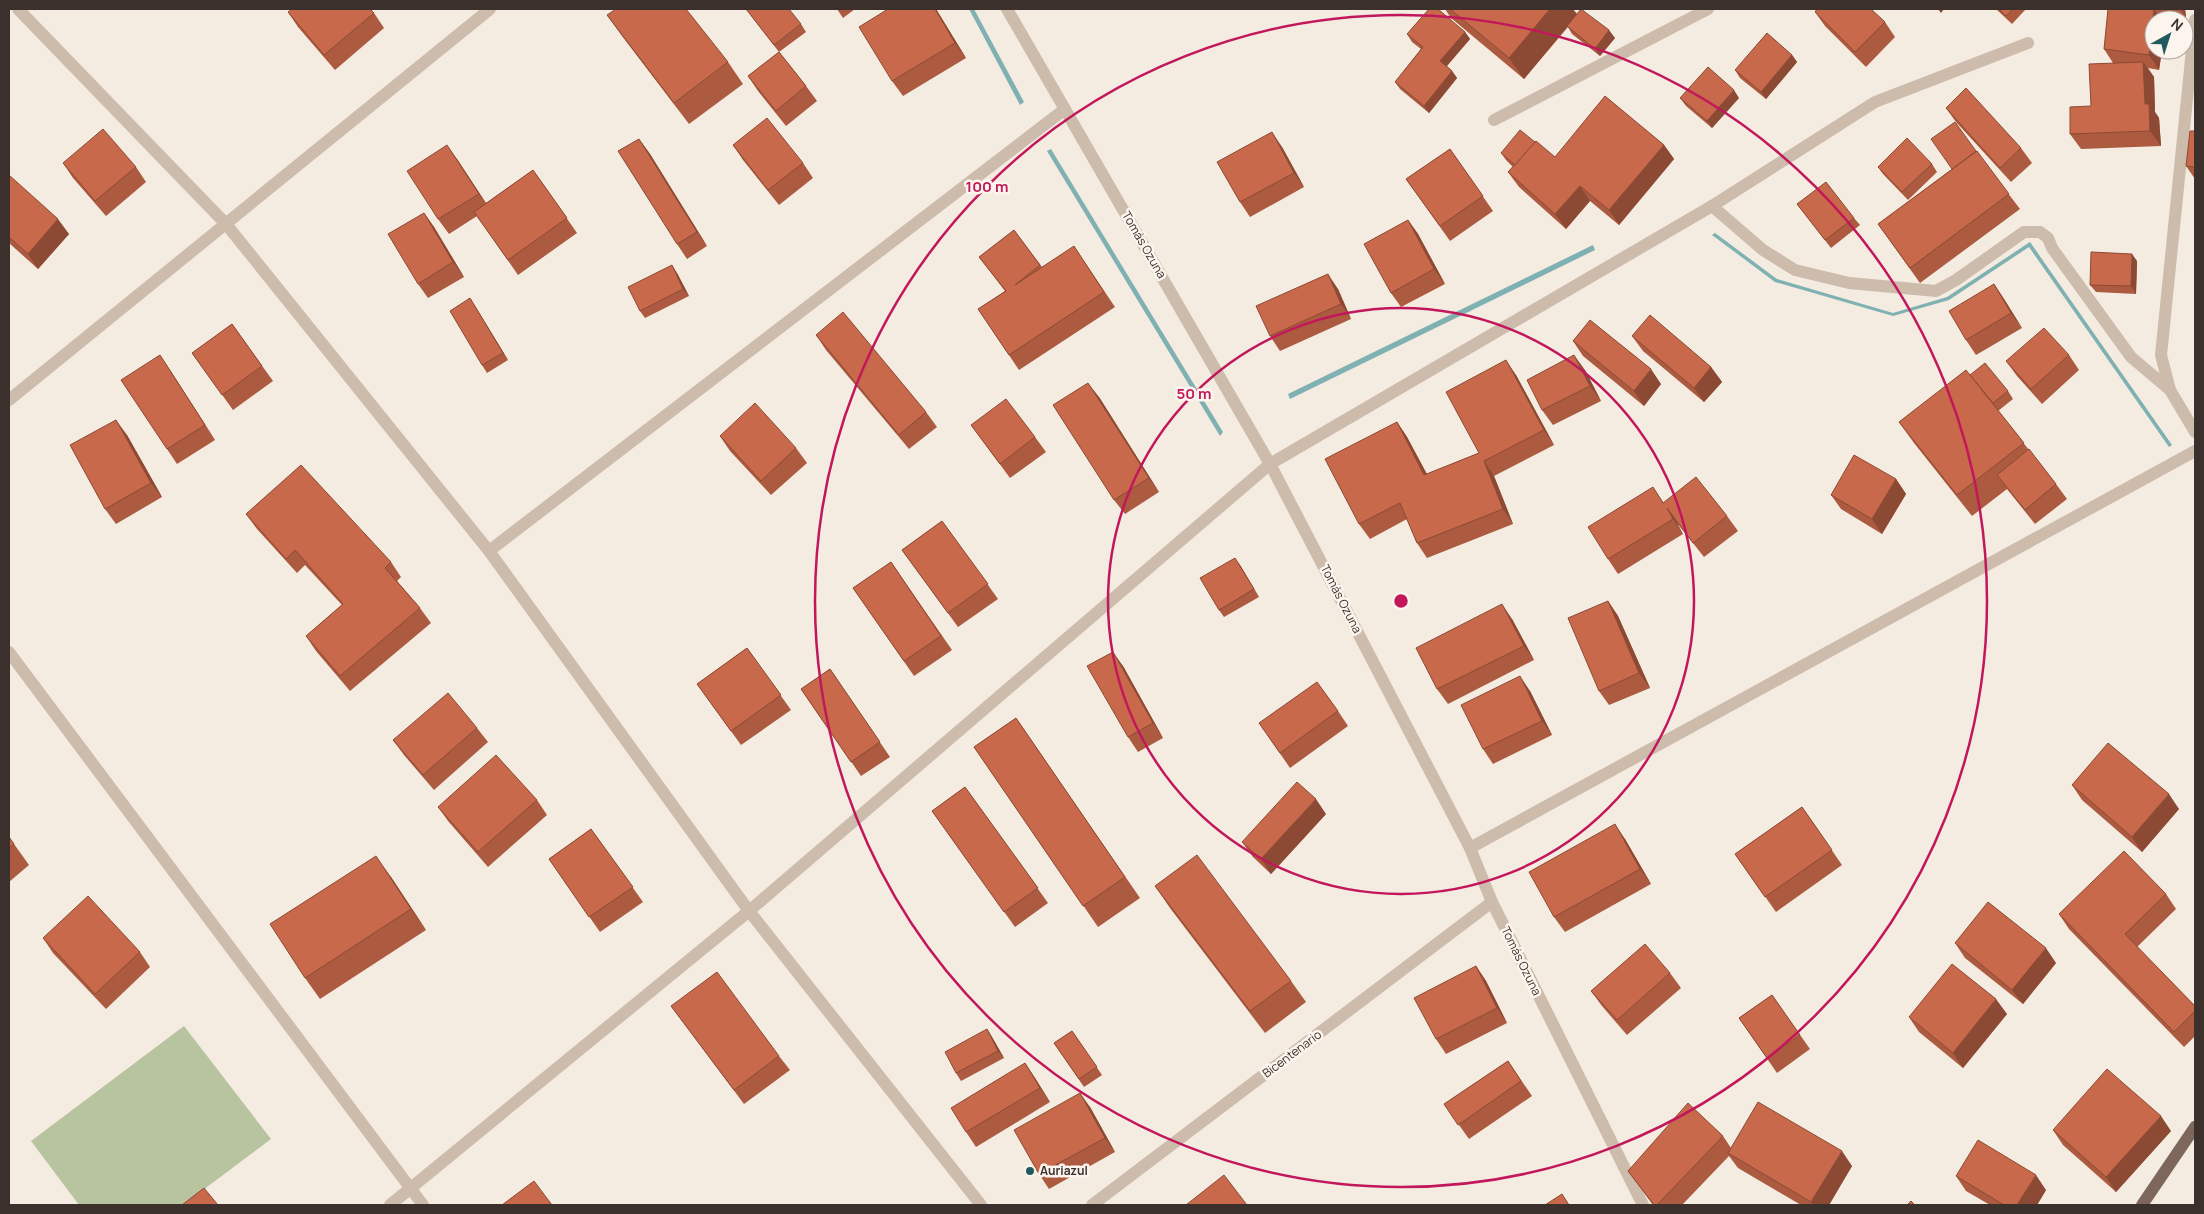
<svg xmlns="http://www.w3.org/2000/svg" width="2204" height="1214" font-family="Manrope,sans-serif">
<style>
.green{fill:#b8c4a0}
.water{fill:#7fb0b2}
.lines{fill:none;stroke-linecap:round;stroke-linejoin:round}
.minor{stroke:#cdbbac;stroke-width:12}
.major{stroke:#7d675c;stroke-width:12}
.wall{fill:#ac5a40}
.shaded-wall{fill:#8c4a34}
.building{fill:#c8694b;stroke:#8c4a34}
.ring{fill:none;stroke:#c2185b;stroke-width:2.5}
.poi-dot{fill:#1f5a5e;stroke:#fbf5ee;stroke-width:2}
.labels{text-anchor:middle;stroke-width:5;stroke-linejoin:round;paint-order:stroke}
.street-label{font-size:12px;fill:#3b302b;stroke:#fbf5ee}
.poi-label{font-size:12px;font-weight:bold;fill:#3b302b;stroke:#fbf5ee;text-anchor:start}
.centre{fill:#c2185b;stroke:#fbf5ee;stroke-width:2.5}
.ring-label{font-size:15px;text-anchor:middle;font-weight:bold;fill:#c2185b;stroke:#fbf5ee;stroke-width:5;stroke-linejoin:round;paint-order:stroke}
</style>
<rect width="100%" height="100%" fill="#f4ebe1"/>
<polygon class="green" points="184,1026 271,1139 183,1205 79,1205 31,1141"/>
<g class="water">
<polygon points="969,9 974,9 1024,102 1020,105"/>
<polygon points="1051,149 1223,432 1220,436 1047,151"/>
<polygon points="1715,233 1777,279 1893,313 1947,297 2030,242 2172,445 2169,447 2029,247 1949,300 1893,316 1775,282 1712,235"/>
<polygon points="1593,245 1595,250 1290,399 1288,394"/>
</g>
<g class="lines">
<g class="minor">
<polyline points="18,9 226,224 489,551 749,911 981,1205"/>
<polyline points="1007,9 1270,464 1470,848 1492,902 1643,1205"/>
<polyline points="2195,20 2161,355 2170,390 2195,432"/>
<polyline points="1494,120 1708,9"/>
<polyline points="1712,206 1763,250 1795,270 1849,283 1936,291 1956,280 2024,232 2040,232 2048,238 2052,248 2131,357 2170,390"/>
<polyline points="9,400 490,9"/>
<polyline points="489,551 1065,109"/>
<polyline points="9,652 423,1205"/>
<polyline points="1470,848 2195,451"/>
<polyline points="390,1205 749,911 1270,464 1712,206 1875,102 2028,43"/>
<polyline points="1092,1205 1492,902"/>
</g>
<polyline class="major" points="2142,1205 2195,1127"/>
</g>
<g class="wall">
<polygon points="746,9 801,24 806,32 779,52 806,86 817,101 786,126 758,91 748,76 779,52"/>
<polygon points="837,9 855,9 843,18"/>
<polygon points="936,9 966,58 903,96 892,81"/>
<polygon points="1445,9 1573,9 1577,14 1615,38 1600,56 1572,34 1568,27 1524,79 1451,18"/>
<polygon points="1996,9 2026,9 2012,24"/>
<polygon points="2108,9 2185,9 2186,17 2160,18 2162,20 2154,50 2162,50 2159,70 2148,68 2154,77 2155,112 2159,118 2161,146 2081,149 2070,134 2091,106 2113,63 2104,49"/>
<polygon points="288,12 374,13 384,28 335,70 298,27"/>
<polygon points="1815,12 1885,22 1895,37 1866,67 1825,26"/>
<polygon points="607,15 728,62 743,84 689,124 622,36"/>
<polygon points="1465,32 1470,39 1447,66 1452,71 1457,78 1429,113 1400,89 1395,82 1421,49 1412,42 1407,34"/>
<polygon points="1792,55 1797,62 1766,99 1740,78 1735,70"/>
<polygon points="1680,98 1739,98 1712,128 1686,106"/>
<polygon points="1946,108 2021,148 2032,163 2011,182 1956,122"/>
<polygon points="2195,131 2195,179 2186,166"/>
<polygon points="639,139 650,154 707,246 687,259 677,244"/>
<polygon points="733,145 803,163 813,178 779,205 743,160"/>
<polygon points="1664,145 1674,159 1619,225 1590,201 1566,229 1519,187 1508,172 1513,167 1506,160 1501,153 1555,157"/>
<polygon points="1282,147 1304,187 1250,217 1240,202"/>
<polygon points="1450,149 1493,211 1450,241 1406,179"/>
<polygon points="1976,151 2020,209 1920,283 1878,224"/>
<polygon points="457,159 486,203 533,170 577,233 518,275 477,216 449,234 438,219"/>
<polygon points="63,163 136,167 146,182 106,216 73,178"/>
<polygon points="1932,164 1937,172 1908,200 1883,174 1878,167"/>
<polygon points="9,175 69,234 38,269 9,243"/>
<polygon points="1797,204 1854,218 1860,225 1831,248"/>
<polygon points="424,213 434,227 464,277 428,298 418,284"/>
<polygon points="1408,220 1418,234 1445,284 1401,307 1391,293"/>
<polygon points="1014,230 1042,267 1084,261 1115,307 1019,370 978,309 1005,291 979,257"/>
<polygon points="2137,261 2136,294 2096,292 2090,285"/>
<polygon points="677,273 689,296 645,318 640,311"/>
<polygon points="1994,284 2004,299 2022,328 1976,355 1966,340"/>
<polygon points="1338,289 1351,319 1280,351 1270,336"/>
<polygon points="475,306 508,360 487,373 482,365"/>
<polygon points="232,324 273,381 233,410 192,353"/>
<polygon points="816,335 926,412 937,427 909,449 826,350"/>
<polygon points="1632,336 1711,367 1722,382 1704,402 1643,351"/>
<polygon points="1573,341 1661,384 1644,406 1583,356"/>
<polygon points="2069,355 2079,370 2042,404 2017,376 2006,361"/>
<polygon points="170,370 215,440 177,464 167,449"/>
<polygon points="1585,370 1601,401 1553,425 1542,410"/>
<polygon points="1516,375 1554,445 1494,476 1513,524 1427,558 1417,543 1407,519 1370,539 1359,524 1397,422 1407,437 1427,474 1479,453"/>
<polygon points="1970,375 2008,391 2013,399 1998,411 2056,484 2067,499 2035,524 2007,489 1972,516 1914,443 1899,422"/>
<polygon points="1099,397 1159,492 1125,514 1114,500"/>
<polygon points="971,425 1035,437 1046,452 1010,478"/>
<polygon points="127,435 162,497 116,524 105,509"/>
<polygon points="720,436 796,448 807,463 771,495 730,451"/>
<polygon points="1896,479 1906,494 1882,534 1841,509 1831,495"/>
<polygon points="1663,502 1727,516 1738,531 1704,557 1677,523 1683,534 1618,574 1608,559"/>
<polygon points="246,514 391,562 401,577 397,581 420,608 431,623 350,691 316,651 306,636 342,605 305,565 297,573 257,529"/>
<polygon points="942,521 998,599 958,627 902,550"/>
<polygon points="891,562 952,650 914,676 853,588"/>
<polygon points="1240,565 1259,597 1224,617 1219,610"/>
<polygon points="1608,601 1618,616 1650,688 1609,705 1599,691"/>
<polygon points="1512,619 1534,660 1448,704 1437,689"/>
<polygon points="747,648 791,710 741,745 697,684"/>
<polygon points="1123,666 1163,738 1138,752 1128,737"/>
<polygon points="830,669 890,757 861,776 801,689"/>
<polygon points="1530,691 1552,735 1493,764 1483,749"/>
<polygon points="1338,711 1348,726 1290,768 1259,723"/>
<polygon points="1016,718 1140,898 1098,927 974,747"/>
<polygon points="477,728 488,742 434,790 404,755 393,740"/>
<polygon points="2072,785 2179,809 2142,852 2082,800"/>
<polygon points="965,787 1048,903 1015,927 932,811"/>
<polygon points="537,800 547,815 488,867 448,821 438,807"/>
<polygon points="1802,807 1842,865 1776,912 1735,854"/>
<polygon points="1326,814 1271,874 1253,857 1242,842"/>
<polygon points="591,829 643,902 600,932 549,859"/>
<polygon points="9,837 29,865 9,882"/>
<polygon points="1625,839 1651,884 1565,932 1554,917"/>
<polygon points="391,877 426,930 320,999 305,978"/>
<polygon points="1155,886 1291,981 1306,1002 1265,1033 1170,908"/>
<polygon points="2166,894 2176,909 2137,947 2195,1006 2195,1036 2184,1047 2069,929 2059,914"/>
<polygon points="43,938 140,952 150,967 106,1009 53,953"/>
<polygon points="1955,943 2056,963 2023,1004 1965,958"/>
<polygon points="1476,966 1486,981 1507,1023 1446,1054 1436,1039"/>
<polygon points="1670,973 1681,988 1627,1035 1602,1006 1591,991"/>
<polygon points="1772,995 1810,1049 1777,1073 1739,1018"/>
<polygon points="671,1006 779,1056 790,1070 744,1104"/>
<polygon points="2007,1014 1963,1068 1919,1032 1909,1017"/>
<polygon points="987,1029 992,1037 1004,1058 961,1081 956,1073"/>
<polygon points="1072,1031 1102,1075 1084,1087 1054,1043"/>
<polygon points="1508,1061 1532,1096 1469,1139 1444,1104"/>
<polygon points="1025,1063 1035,1078 1050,1102 976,1147 966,1132"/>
<polygon points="1090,1107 1115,1152 1049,1189 1039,1174"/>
<polygon points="2053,1130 2171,1131 2116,1192 2063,1145"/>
<polygon points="1723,1136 1731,1148 1852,1166 1829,1205 1801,1205 1738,1168 1729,1156 1682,1205 1653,1205 1628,1171"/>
<polygon points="1956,1176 2046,1190 2037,1205 1990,1205 1966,1191"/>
</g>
<g class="shaded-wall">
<polygon points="935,9 936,9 966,58 955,43"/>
<polygon points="1550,9 1573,9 1577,15 1524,79 1509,58"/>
<polygon points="1938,9 1944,9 1941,13"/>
<polygon points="2154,9 2162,20 2154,20 2154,50 2162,50 2159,70 2149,55"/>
<polygon points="2180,9 2185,9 2186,17"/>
<polygon points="1609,30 1615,38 1600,56 1595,49"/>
<polygon points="1465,32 1470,39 1445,68 1440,61"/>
<polygon points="1792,55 1797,62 1766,99 1761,92"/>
<polygon points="2143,62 2154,77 2155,112 2159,118 2161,146 2150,131 2145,104"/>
<polygon points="1452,71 1457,78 1429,113 1424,106"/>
<polygon points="1734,90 1739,98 1712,128 1707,121"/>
<polygon points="1272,132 1282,147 1304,187 1294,173"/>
<polygon points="639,139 650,154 707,246 697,232"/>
<polygon points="447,145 457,159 489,208 479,194"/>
<polygon points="1664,145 1674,159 1619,225 1609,210"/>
<polygon points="1580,186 1590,201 1566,229 1555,214"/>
<polygon points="424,213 434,227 464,277 453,262"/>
<polygon points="58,219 69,234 38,269 28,254"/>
<polygon points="1408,220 1418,234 1445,284 1434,269"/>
<polygon points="2132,254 2137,261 2136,294 2131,286"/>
<polygon points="672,265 677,273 689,296 683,289"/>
<polygon points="1328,274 1338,289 1351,319 1341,304"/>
<polygon points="1994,284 2004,299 2022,328 2011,313"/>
<polygon points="470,298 475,306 508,360 503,353"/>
<polygon points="160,355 170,370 215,440 205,425"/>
<polygon points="1574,355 1585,370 1601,401 1590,386"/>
<polygon points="1506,360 1516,375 1554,445 1544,430"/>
<polygon points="1711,367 1722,382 1704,402 1694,388"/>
<polygon points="1651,369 1661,384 1644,406 1634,391"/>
<polygon points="1088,383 1099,397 1159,492 1149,478"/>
<polygon points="116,420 127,435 162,497 151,483"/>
<polygon points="1397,422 1407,437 1435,490 1424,475"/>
<polygon points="1484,461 1494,476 1513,524 1503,509"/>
<polygon points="1896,479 1906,494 1882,534 1872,519"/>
<polygon points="1653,487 1677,523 1683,534 1673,519"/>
<polygon points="1235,558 1240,565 1259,597 1254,589"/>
<polygon points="1608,601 1618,616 1650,688 1639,673"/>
<polygon points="1502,604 1512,619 1534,660 1524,646"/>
<polygon points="1113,652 1123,666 1163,738 1153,723"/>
<polygon points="1520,676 1530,691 1552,735 1542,721"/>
<polygon points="2169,794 2179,809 2142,852 2132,837"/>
<polygon points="1316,799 1326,814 1271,874 1261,859"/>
<polygon points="1615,824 1625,839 1651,884 1640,869"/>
<polygon points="376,856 391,877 426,930 411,909"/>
<polygon points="2046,948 2056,963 2023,1004 2012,990"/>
<polygon points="1476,966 1486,981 1507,1023 1497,1008"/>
<polygon points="1996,999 2007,1014 1963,1068 1953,1053"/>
<polygon points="987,1029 992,1037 1004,1058 998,1051"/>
<polygon points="1025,1063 1035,1078 1050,1102 1040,1088"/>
<polygon points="1080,1093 1090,1107 1115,1152 1105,1138"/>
<polygon points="2161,1116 2171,1131 2116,1192 2106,1177"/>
<polygon points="1842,1151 1852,1166 1829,1205 1813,1205 1811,1202"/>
<polygon points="2036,1175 2046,1190 2037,1205 2017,1205"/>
</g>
<g class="building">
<polygon points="292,9 370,9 374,13 324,55 288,12"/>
<polygon points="616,9 686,9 728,62 674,103 607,15"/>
<polygon points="746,9 789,9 801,24 774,45"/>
<polygon points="888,9 935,9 955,43 892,81 859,27"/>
<polygon points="1429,9 1438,9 1465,32 1440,61 1452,71 1424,106 1395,82 1423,47 1407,34"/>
<polygon points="1450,9 1550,9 1509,58"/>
<polygon points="1581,9 1609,30 1595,49 1567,26"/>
<polygon points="1817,9 1871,9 1885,22 1855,52 1815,12"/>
<polygon points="1999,9 2013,9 2006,16"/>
<polygon points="2108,9 2154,9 2149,55 2104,49"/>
<polygon points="1767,33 1792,55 1761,92 1735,70"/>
<polygon points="779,52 806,86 776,111 748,76"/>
<polygon points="2143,62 2145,104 2149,104 2150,131 2070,134 2070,107 2091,106 2089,64"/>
<polygon points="1708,67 1734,90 1707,121 1680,98"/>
<polygon points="1966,88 2021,148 2000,168 1946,108"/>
<polygon points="1605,96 1664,145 1609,210 1580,186 1555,214 1508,172 1536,141 1555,157"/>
<polygon points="767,118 803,163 768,190 733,145"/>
<polygon points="1955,122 1976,151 1952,169 1931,139"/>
<polygon points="103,129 136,167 95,201 63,163"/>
<polygon points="1520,130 1535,142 1515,165 1501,153"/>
<polygon points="2190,131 2195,131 2195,167 2186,166"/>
<polygon points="1272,132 1294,173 1240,202 1217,162"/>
<polygon points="1907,138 1932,164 1902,192 1878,167"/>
<polygon points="639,139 697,232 677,244 618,151"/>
<polygon points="447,145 479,194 438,219 407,171"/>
<polygon points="1450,149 1483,196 1440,226 1406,179"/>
<polygon points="1977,151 2009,194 1910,268 1878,224"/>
<polygon points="533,170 567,218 508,260 474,212"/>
<polygon points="9,175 58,219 28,254 9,237"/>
<polygon points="1826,182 1854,218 1825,240 1797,204"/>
<polygon points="424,213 453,262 418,284 388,234"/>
<polygon points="1408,220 1434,269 1391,293 1364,244"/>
<polygon points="1014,230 1040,265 1015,285 1074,246 1104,292 1009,355 978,309 1006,291 979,257"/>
<polygon points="2091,252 2132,254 2131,286 2090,285"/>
<polygon points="672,265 683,289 640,311 628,287"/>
<polygon points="1328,274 1341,304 1270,336 1256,306"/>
<polygon points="1994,284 2011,313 1966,340 1949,311"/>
<polygon points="470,298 503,353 482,365 450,311"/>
<polygon points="843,312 926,412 899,435 816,335"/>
<polygon points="1650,315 1711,367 1694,388 1632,336"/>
<polygon points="1590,320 1651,369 1634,391 1573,341"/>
<polygon points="232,324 262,366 222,395 192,353"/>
<polygon points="2044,328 2069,355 2031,389 2006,361"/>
<polygon points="160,355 205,425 167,449 121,380"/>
<polygon points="1574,355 1590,386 1542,410 1527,380"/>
<polygon points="1506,360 1544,430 1484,461 1503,509 1417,543 1400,503 1359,524 1325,459 1397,422 1424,475 1479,453 1446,392"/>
<polygon points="1985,363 2008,391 1993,403 1970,375"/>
<polygon points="1966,370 2024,443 1957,495 1899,422"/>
<polygon points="1088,383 1149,478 1114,500 1053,405"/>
<polygon points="1006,399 1035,437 1000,464 971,425"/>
<polygon points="755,403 796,448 761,481 720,436"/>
<polygon points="116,420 151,483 105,509 70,445"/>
<polygon points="2029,449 2056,484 2025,510 1997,475"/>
<polygon points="1854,455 1896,479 1872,519 1831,495"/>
<polygon points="301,465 391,562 385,568 420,608 340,676 306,636 343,604 295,550 286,559 246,514"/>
<polygon points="1696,477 1727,516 1693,543 1667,508 1673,519 1608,559 1588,527 1653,487 1663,503"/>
<polygon points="942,521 988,584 948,613 902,550"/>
<polygon points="1235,558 1254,589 1219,610 1200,578"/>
<polygon points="891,562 941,636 904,661 853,588"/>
<polygon points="1608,601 1639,673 1599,691 1568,618"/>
<polygon points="1502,604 1524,646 1437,689 1416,648"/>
<polygon points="747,648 781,695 731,731 697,684"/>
<polygon points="1113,652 1153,723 1128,737 1087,666"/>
<polygon points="830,669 880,742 851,762 801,689"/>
<polygon points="1520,676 1542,721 1483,749 1461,705"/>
<polygon points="1317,682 1338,711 1280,753 1259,723"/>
<polygon points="448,693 477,728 423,775 393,740"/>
<polygon points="1016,718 1125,877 1083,906 974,747"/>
<polygon points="2108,743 2169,794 2132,837 2072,785"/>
<polygon points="496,755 537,800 478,852 438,807"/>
<polygon points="1297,782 1316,799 1261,859 1242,842"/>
<polygon points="965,787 1038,888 1004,912 932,811"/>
<polygon points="1802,807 1832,850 1765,897 1735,854"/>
<polygon points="1615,824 1640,869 1554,917 1529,872"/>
<polygon points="591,829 633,887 589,917 549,859"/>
<polygon points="9,837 14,844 9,848"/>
<polygon points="2124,851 2166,894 2125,934 2195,1006 2195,1011 2174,1032 2059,914"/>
<polygon points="1197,855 1291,981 1250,1011 1155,886"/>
<polygon points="376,856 411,909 305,978 270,924"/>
<polygon points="88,896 140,952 95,994 43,938"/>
<polygon points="1988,902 2046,948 2012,990 1955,943"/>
<polygon points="1645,944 1670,973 1617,1020 1591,991"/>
<polygon points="1952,964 1996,999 1953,1053 1909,1017"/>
<polygon points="1476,966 1497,1008 1436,1039 1414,998"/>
<polygon points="717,972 779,1056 734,1090 671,1006"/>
<polygon points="1772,995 1800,1035 1767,1058 1739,1018"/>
<polygon points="987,1029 998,1051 956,1073 945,1052"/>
<polygon points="1072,1031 1097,1067 1079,1079 1054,1043"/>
<polygon points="1508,1061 1521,1081 1458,1125 1444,1104"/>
<polygon points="1025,1063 1040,1088 966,1132 951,1108"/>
<polygon points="2107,1069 2161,1116 2106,1177 2053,1130"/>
<polygon points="1080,1093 1105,1138 1039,1174 1014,1130"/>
<polygon points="1758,1102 1842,1151 1811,1202 1728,1153"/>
<polygon points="1688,1103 1723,1136 1657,1205 1654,1205 1628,1171"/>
<polygon points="1978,1140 2036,1175 2017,1205 2004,1205 1956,1176"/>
<polygon points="1224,1175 1247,1205 1186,1205"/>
<polygon points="534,1181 552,1205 502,1205"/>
<polygon points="204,1188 218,1205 182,1205"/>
<polygon points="1562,1194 1569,1205 1545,1205"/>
<polygon points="1911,1201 1915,1205 1907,1205"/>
</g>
<g class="ring">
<circle cx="1401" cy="601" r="293"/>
<circle cx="1401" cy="601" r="586"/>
</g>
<circle class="poi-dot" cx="1030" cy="1171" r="5"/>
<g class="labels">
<g class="street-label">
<text transform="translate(1144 245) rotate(60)" y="4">Tomás Ozuna</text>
<text transform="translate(1341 599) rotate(63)" y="4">Tomás Ozuna</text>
<text transform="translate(1521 961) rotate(64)" y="4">Tomás Ozuna</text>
<text transform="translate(1292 1054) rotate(-37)" y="4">Bicentenario</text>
</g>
<g class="poi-label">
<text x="1040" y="1175">Auriazul</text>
</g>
</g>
<circle cx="1401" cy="601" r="8" class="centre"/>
<g class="ring-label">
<text x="987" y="192">100 m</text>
<text x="1194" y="399">50 m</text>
</g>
<rect width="2204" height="1214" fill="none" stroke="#3b302b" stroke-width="20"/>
<g transform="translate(2169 35) rotate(39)"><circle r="24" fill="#fbf5ee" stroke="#aea6a0"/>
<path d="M0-4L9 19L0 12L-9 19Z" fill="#1f5a5e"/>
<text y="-8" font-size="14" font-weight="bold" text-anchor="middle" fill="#3b302b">N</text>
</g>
</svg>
